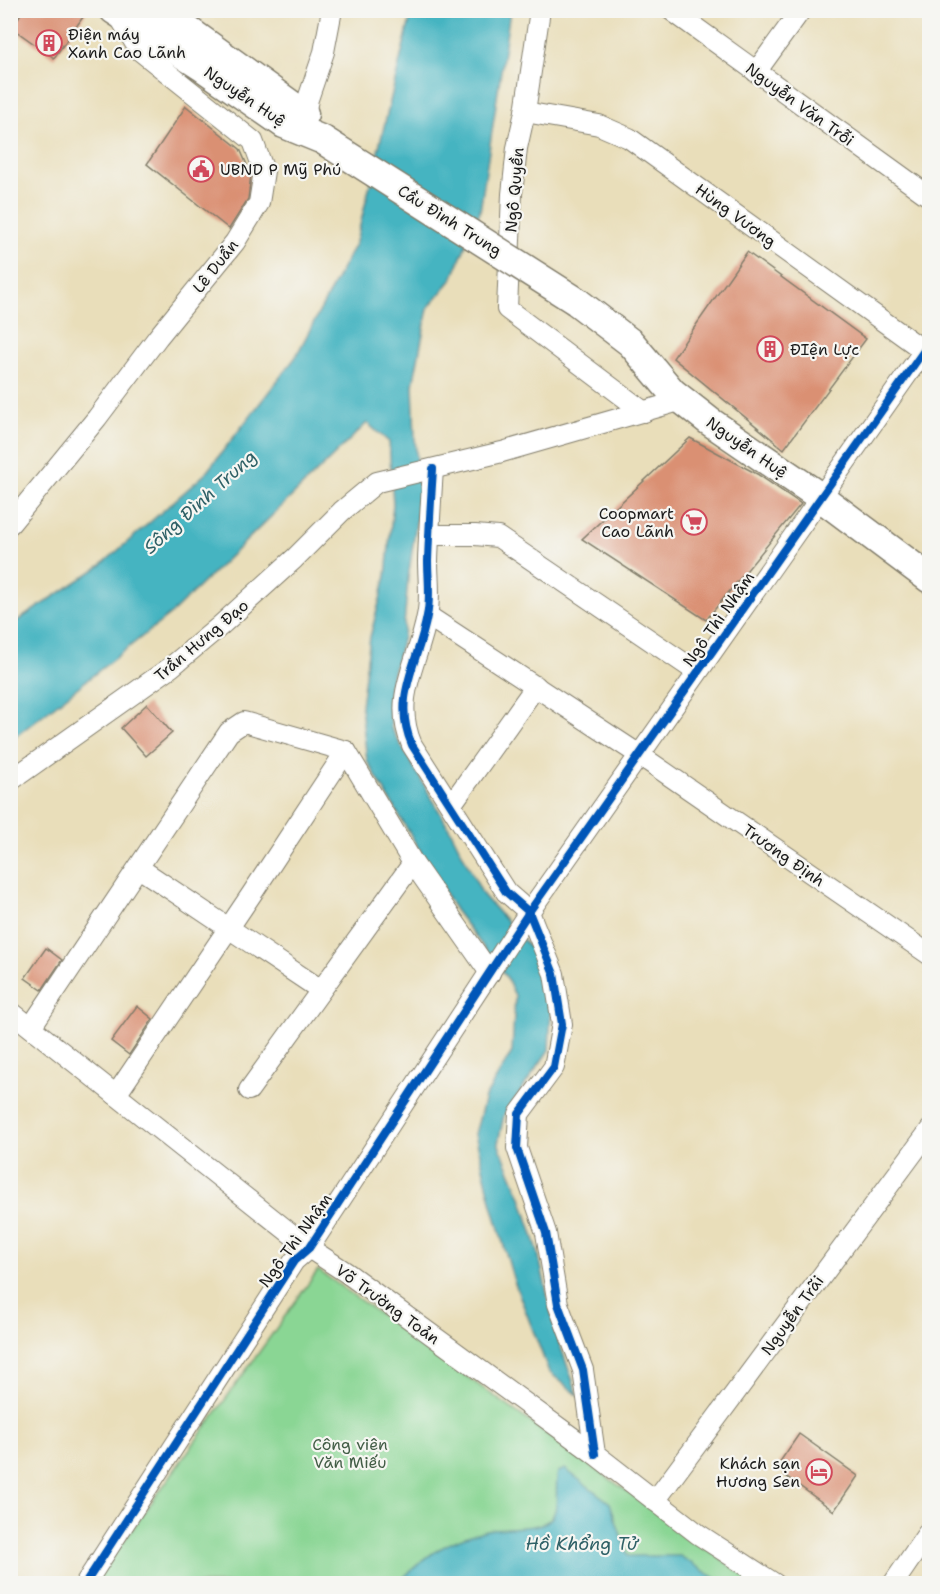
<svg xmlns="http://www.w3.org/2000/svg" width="940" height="1594" font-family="'Shantell Sans',sans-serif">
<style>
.green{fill:#8ad694;stroke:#537958;stroke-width:1.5}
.water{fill:#45b4c1;stroke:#30686e;stroke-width:1.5}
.building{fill:#da9073}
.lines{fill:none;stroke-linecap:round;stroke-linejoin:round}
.minor-casing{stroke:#827d6b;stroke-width:22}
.highway-casing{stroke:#827d6b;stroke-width:31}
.minor{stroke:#fff;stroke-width:20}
.highway{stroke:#fff;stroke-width:28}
.highway-bridge-casing{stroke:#827d6b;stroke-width:31;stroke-linecap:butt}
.highway-bridge{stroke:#fff;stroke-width:28}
.cycleway-casing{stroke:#f6f6f2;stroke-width:11}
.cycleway{stroke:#0057b8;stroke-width:8}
.labels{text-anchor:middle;stroke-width:4.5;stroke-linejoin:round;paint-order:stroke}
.poi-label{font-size:16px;fill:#1c1c1c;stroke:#f6f6f2;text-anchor:start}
.street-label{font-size:16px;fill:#1c1c1c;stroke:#f6f6f2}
.park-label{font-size:16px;fill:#425d46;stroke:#f6f6f2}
.water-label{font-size:18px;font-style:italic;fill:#2e6066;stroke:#f6f6f2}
</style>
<rect width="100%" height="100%" fill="#f6f6f2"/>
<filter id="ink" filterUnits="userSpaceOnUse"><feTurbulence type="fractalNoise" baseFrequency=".0167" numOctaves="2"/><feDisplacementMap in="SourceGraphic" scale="12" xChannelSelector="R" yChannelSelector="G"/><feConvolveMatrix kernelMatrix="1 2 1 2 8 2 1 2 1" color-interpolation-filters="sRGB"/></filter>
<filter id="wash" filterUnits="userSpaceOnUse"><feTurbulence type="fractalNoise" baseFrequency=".008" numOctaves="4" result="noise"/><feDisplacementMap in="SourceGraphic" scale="24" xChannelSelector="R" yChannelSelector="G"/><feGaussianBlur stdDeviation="1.35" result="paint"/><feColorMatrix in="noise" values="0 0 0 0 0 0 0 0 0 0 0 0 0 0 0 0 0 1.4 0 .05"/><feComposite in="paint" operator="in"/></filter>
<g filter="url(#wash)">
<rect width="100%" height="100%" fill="#e9deba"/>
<polygon class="green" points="318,1270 755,1583 93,1584"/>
<g class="water">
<polygon points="412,11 510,11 480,211 452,279 428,308 413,385 415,440 420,495 408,579 403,637 389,687 391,728 452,833 483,895 531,949 551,1010 549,1050 504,1115 498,1143 521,1197 537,1248 556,1334 578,1395 549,1372 514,1281 492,1205 475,1134 485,1097 512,1052 515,996 507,978 455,910 367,761 361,706 370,637 386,576 393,504 389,442 367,423 172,613 11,740 11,625 100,566 205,474 295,358 356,242"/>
<path d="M565 1469 610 1503 628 1556H680L723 1583H398C427 1554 446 1541 487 1530 503 1526 543 1531 552 1517 560 1506 554 1486 558 1472Z"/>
</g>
<g id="blocks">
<g class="building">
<polygon points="23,10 88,10 54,58 12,28"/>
<polygon points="186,106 240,149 251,174 248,199 229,229 147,164"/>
<polygon points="747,252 866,339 784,449 673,358"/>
<polygon points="690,438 757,474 801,504 706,620 582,539"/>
<polygon points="147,704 172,733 146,756 121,728"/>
<polygon points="46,948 62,960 42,990 25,978"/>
<polygon points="137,1006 153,1019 129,1055 111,1041"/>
<polygon points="799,1434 858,1476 834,1511 783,1474 787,1469 779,1463"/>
</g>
</g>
</g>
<g filter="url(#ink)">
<use href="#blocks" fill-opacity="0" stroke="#827d6b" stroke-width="1.5"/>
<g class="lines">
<g class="minor-casing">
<g id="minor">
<polyline points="540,10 525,112 517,148 512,194 507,309 644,412"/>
<polyline points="671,10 930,197"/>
<polyline points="756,72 801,10"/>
<polyline points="525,112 599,125 629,138 930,355"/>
<polyline points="305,115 308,99 324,52 332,10"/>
<path d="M433 469C431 500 429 530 428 561 428 579 431 599 427 616 419 662 391 697 412 745L506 892 529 912 554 974 562 1024 554 1067 519 1114 517 1148 546 1233 558 1304 583 1370 595 1454"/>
<polyline points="10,524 97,418 158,337 235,242 259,203 264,171 253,141 139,50 119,16"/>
<polyline points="429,535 475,535 498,537 697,672"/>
<polyline points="428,616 638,754 930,955"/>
<polyline points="10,781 171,667 220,626 294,559 342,511 377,482 502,452 683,400"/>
<polyline points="451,805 536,686"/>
<polyline points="139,868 321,990"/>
<polyline points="10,1011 309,1248 347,1273 595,1454 698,1534 775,1584"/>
<polyline points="31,1027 229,732 244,722 346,751 413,863 490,973"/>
<polyline points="249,1090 413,863"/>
<polyline points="116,1095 251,895 346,751"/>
<polyline points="655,1501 930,1130"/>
<polyline points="85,1584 294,1261 309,1248 529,912 930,342"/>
<polyline points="893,1584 930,1530"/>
</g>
</g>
<g class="highway-casing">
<g id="highway">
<polyline points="114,10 204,68 284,124 323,140"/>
<polyline points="160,10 304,114"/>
<polyline points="576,301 631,343 672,392 709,421 819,496 930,579"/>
</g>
</g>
<use href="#minor" class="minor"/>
<use href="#highway" class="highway"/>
<g class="highway-bridge-casing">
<polyline id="highway-bridge" points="323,140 576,301"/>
</g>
<use href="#highway-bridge" class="highway-bridge"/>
<g class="cycleway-casing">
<g id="cycleway">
<path d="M433 469C431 500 429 530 428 561 428 579 431 599 427 616 419 662 391 697 412 745L506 892 529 912 554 974 562 1024 554 1067 519 1114 517 1148 546 1233 558 1304 583 1370 595 1454"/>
<polyline points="85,1584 294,1261 309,1248 529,912 930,342"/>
</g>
</g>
<use href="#cycleway" class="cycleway"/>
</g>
</g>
<defs>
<g id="building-ring" transform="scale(1.35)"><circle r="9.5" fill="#f6f6f2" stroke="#d1495b" stroke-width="1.5"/><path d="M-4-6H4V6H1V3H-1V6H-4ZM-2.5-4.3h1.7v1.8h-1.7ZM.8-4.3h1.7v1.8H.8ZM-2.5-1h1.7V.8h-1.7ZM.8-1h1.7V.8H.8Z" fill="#d1495b"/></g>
<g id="civic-ring" transform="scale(1.35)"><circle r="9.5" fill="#f6f6f2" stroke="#d1495b" stroke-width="1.5"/><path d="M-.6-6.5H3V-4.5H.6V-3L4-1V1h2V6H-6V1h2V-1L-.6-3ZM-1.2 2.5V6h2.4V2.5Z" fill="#d1495b"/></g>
<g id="supermarket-ring" transform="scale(1.35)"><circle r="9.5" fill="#f6f6f2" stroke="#d1495b" stroke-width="1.5"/><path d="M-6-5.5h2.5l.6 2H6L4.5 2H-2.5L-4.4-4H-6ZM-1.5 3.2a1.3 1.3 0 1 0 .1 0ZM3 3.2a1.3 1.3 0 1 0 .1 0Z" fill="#d1495b"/></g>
<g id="hotel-ring" transform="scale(1.35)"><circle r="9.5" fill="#f6f6f2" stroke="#d1495b" stroke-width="1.5"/><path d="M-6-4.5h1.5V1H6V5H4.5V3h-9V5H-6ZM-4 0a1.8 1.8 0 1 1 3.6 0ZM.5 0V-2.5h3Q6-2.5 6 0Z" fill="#d1495b"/></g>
</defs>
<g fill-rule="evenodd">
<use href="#building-ring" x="49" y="43"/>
<use href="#civic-ring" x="201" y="169"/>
<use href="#building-ring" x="770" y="349"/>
<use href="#supermarket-ring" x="694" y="522"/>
<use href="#hotel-ring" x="819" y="1472"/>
</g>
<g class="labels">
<g class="poi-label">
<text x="68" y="40">Điện máy<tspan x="68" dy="18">Xanh Cao Lãnh</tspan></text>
<text x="220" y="175">UBND P Mỹ Phú</text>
<text x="790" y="355">ĐIện Lực</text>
<text x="674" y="519" text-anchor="end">Coopmart<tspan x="674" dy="18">Cao Lãnh</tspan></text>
<text x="800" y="1469" text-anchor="end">Khách sạn<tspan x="800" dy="18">Hương Sen</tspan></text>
</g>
<g class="street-label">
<text transform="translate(245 96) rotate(34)" y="6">Nguyễn Huệ</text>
<text transform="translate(800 104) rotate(36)" y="6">Nguyễn Văn Trỗi</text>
<text transform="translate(514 190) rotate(-85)" y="6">Ngô Quyền</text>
<text transform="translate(736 215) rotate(36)" y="6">Hùng Vương</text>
<text transform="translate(450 220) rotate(32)" y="6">Cầu Đình Trung</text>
<text transform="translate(215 266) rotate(-52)" y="6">Lê Duẩn</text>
<text transform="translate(747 447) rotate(35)" y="6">Nguyễn Huệ</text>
<text transform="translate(718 619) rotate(-55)" y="6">Ngô Thì Nhậm</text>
<text transform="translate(201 640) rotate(-40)" y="6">Trần Hưng Đạo</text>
<text transform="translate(784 855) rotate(35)" y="6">Trương Định</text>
<text transform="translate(295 1240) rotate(-54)" y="6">Ngô Thì Nhậm</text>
<text transform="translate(388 1304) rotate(36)" y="6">Võ Trường Toản</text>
<text transform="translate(792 1315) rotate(-54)" y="6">Nguyễn Trãi</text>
</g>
<g class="park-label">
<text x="350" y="1450">Công viên<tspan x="350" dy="18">Văn Miếu</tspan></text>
</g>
<g class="water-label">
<text transform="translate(200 502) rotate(-42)" y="6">Sông Đình Trung</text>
<text x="582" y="1550">Hồ Khổng Tử</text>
</g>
</g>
<rect width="940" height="1594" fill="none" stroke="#f6f6f2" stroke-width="36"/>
</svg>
